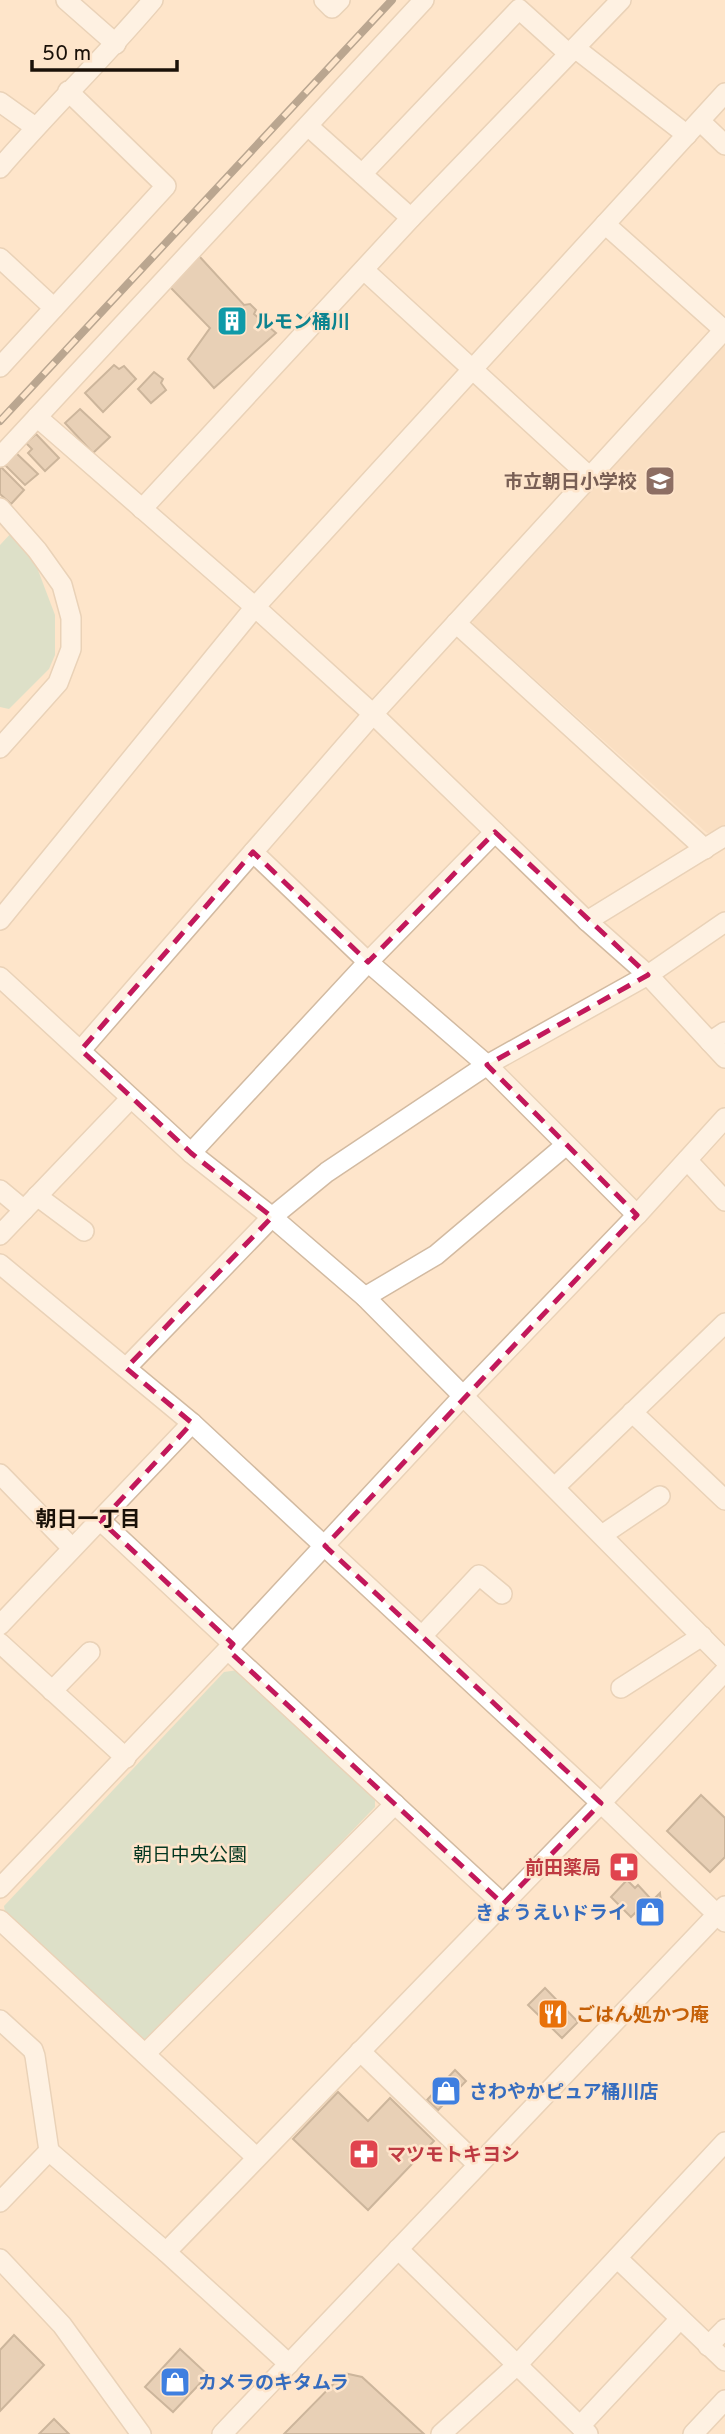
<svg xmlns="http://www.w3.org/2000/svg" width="725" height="2434" font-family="Overpass,'Noto Sans JP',sans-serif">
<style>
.built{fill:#f6d8b9}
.green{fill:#b7dac5}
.building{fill:#cfb79e;stroke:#917b63;stroke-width:2}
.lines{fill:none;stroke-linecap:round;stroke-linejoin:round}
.minor-casing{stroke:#d2baa1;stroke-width:22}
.minor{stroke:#fff;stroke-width:19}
.rail-casing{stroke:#68594a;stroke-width:8}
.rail{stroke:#fee5cb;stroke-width:5;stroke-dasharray:16;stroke-linecap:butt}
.marked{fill:none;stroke:#c2185b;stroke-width:5;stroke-dasharray:14 9;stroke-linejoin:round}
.labels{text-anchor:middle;stroke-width:5;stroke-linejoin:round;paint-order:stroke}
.culture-label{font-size:19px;font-weight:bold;fill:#0d838f;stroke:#fee5cb;text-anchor:start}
.education-label{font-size:19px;font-weight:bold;fill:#785e54;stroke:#fee5cb;text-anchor:end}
.park-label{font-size:19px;fill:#043721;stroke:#fee5cb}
.health-label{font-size:19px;font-weight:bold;fill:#be3a42;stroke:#fee5cb;text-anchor:end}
.shop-label{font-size:19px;font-weight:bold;fill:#366cbe;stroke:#fee5cb;text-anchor:start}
.food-label{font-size:19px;font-weight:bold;fill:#c56008;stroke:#fee5cb;text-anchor:start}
.neighbourhood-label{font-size:21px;font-weight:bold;fill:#1a1108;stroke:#fee5cb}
</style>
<rect width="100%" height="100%" fill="#fee5cb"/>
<polygon class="built" points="725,346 725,828 719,832 707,833 473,624 472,615 719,347"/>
<g class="green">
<polygon points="13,531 30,549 55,615 55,655 49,669 9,709 0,707 0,545"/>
<polygon points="238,1670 375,1797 375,1807 152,2039 142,2041 5,1912 4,1906 224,1672"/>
</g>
<g class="building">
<polygon points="199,256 244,305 250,304 256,310 254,314 276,333 214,388 188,359 210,328 170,287"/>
<polygon points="114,365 119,369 124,366 136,379 103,412 85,393"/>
<polygon points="154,372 163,379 161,383 166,390 151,403 138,389"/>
<polygon points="80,409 110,437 93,453 65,423"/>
<polygon points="36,434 59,458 45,471 28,453 32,449 26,443"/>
<polygon points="14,451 38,474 25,485 2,462"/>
<polygon points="0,466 24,490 11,504 0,494"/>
<polygon points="701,1795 725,1818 725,1857 710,1872 667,1831"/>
<polygon points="626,1854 637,1864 622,1879 612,1869"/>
<polygon points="627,1880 635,1888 638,1885 650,1898 631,1917 611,1897"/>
<polygon points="660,1893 662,1912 648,1924 638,1915"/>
<polygon points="545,1988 578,2022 562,2038 528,2005"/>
<polygon points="455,2070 466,2081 438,2110 427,2100"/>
<polygon points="338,2092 368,2121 390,2098 434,2141 368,2210 293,2139"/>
<polygon points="14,2335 44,2365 0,2411 0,2350"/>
<polygon points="180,2349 208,2375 173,2412 145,2387"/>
<polygon points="344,2373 362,2377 424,2434 284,2434"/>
<polygon points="54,2419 69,2434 39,2434"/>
</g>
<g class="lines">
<g class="minor-casing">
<g id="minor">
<polyline points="66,0 116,44"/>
<polyline points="324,0 332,8 340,0"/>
<polyline points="575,48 687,135"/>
<polyline points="0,102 35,127"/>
<polyline points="700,121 725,145"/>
<polyline points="308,126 411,218"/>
<path d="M0 168C50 110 104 58 153 0"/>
<polyline points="362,174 519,9 569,54"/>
<polyline points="605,224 725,331"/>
<polyline points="0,258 54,308"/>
<polyline points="364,270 590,477"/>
<polyline points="0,367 166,186 68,91"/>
<polyline points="37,417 255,607 373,714 587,921 648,975 725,1058"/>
<polyline points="0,457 424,0"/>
<polyline points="0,508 37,550 62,585 71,618 71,649 58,683 0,748"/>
<polyline points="142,509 411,218 621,0"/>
<polyline points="456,623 705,849"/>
<polyline points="253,852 368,962 487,1065 637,1215"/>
<polyline points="0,920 255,607 725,93"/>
<polyline points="587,921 725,836"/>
<polyline points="0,977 191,1153 272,1217 365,1297 725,1660"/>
<polyline points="710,1042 725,1032"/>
<polyline points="81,1050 373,714 725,329"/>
<polyline points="191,1153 368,962 495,832"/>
<polyline points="687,1160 725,1201"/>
<polyline points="0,1190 24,1210"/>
<polyline points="37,1196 84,1231"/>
<polyline points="0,1235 131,1098"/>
<polyline points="0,1264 192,1423 601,1803 725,1922"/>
<polyline points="365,1297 436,1255 566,1145"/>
<polyline points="126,1368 272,1217 327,1172 487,1065 648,975 725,922"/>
<polyline points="632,1412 725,1500"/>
<polyline points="0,1474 72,1548"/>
<polyline points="555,1487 725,1323"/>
<polyline points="101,1521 233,1644"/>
<polyline points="602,1535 660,1496"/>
<polyline points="0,1625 192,1423"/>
<polyline points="422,1636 479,1575 502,1594"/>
<polyline points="0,1643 126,1758"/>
<polyline points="228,1650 503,1904"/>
<polyline points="621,1688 702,1636"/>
<polyline points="52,1691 90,1652"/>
<polyline points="0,1888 233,1644 464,1395 637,1215 725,1118"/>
<polyline points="0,1920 256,2157"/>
<polyline points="0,2020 33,2050 35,2056 49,2151"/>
<polyline points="360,2051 478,2165"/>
<polyline points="145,2054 395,1804"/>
<polyline points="0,2202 49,2151 166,2252 289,2364"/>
<polyline points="398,2249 588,2434"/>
<polyline points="166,2252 601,1803 725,1671"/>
<polyline points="617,2258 725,2361"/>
<polyline points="0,2259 62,2325 141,2434"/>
<polyline points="708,2346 725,2329"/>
<polyline points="580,2426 680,2319"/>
<polyline points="222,2434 725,1906"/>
<polyline points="441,2434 517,2365 725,2142"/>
<polyline points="693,2434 725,2400"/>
</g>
</g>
<use href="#minor" class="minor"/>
<g class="rail-casing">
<polyline id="rail" points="0,421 392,0"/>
</g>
<use href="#rail" class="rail"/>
</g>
<path d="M0 0H725V2434H0ZM495 832 648 975 487 1065 637 1215 325 1546 601 1803 503 1904 228 1650 233 1644 101 1521 192 1423 126 1368 272 1217 191 1153 81 1050 253 852 368 962Z" fill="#fee5cb" fill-opacity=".55" fill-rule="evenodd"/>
<path class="marked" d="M495 832 648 975 487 1065 637 1215 325 1546 601 1803 503 1904 228 1650 233 1644 101 1521 192 1423 126 1368 272 1217 191 1153 81 1050 253 852 368 962Z"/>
<defs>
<g id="building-square" transform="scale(1.575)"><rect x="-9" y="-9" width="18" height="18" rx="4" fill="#0f9aa8" stroke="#fee5cb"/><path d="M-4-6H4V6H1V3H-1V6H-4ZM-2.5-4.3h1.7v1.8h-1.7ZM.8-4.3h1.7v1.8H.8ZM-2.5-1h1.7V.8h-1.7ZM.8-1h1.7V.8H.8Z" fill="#fff"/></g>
<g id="school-square" transform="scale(1.575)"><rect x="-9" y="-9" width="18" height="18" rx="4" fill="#8d6e63" stroke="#fee5cb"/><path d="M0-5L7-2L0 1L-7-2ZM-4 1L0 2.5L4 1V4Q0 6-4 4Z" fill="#fff"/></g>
<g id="pharmacy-square" transform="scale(1.575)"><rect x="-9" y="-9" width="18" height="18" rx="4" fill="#e0444e" stroke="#fee5cb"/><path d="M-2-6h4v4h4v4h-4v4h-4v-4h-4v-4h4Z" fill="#fff"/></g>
<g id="shop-square" transform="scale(1.575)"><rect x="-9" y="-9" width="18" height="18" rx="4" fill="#3f7fe0" stroke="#fee5cb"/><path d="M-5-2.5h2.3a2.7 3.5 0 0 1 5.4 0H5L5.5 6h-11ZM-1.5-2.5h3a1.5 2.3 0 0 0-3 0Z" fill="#fff"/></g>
<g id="restaurant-square" transform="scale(1.575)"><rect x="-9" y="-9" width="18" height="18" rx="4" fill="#e8710a" stroke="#fee5cb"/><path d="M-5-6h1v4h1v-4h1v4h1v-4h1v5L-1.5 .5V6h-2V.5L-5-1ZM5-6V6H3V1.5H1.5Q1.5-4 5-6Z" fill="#fff"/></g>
</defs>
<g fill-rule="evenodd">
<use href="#building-square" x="232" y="321"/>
<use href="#school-square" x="660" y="481"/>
<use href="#pharmacy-square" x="624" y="1867"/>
<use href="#shop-square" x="650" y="1912"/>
<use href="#restaurant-square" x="553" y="2014"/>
<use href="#shop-square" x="446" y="2091"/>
<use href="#pharmacy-square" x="364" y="2154"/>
<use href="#shop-square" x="175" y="2382"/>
</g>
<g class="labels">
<g class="culture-label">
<text x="255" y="328">ルモン桶川</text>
</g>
<g class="education-label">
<text x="637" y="488">市立朝日小学校</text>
</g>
<g class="park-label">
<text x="190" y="1861">朝日中央公園</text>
</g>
<g class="health-label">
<text x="601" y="1874">前田薬局</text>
<text x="387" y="2161" text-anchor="start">マツモトキヨシ</text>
</g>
<g class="shop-label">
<text x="627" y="1919" text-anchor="end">きょうえいドライ</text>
<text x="469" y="2098">さわやかピュア桶川店</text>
<text x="198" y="2389">カメラのキタムラ</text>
</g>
<g class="food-label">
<text x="576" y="2021">ごはん処かつ庵</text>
</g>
<g class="neighbourhood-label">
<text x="88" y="1526">朝日一丁目</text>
</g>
</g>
<path d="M32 60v10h145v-10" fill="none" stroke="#1a1108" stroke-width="3.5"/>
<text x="42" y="60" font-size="21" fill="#1a1108" stroke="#fee5cb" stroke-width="5" paint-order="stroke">50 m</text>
</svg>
